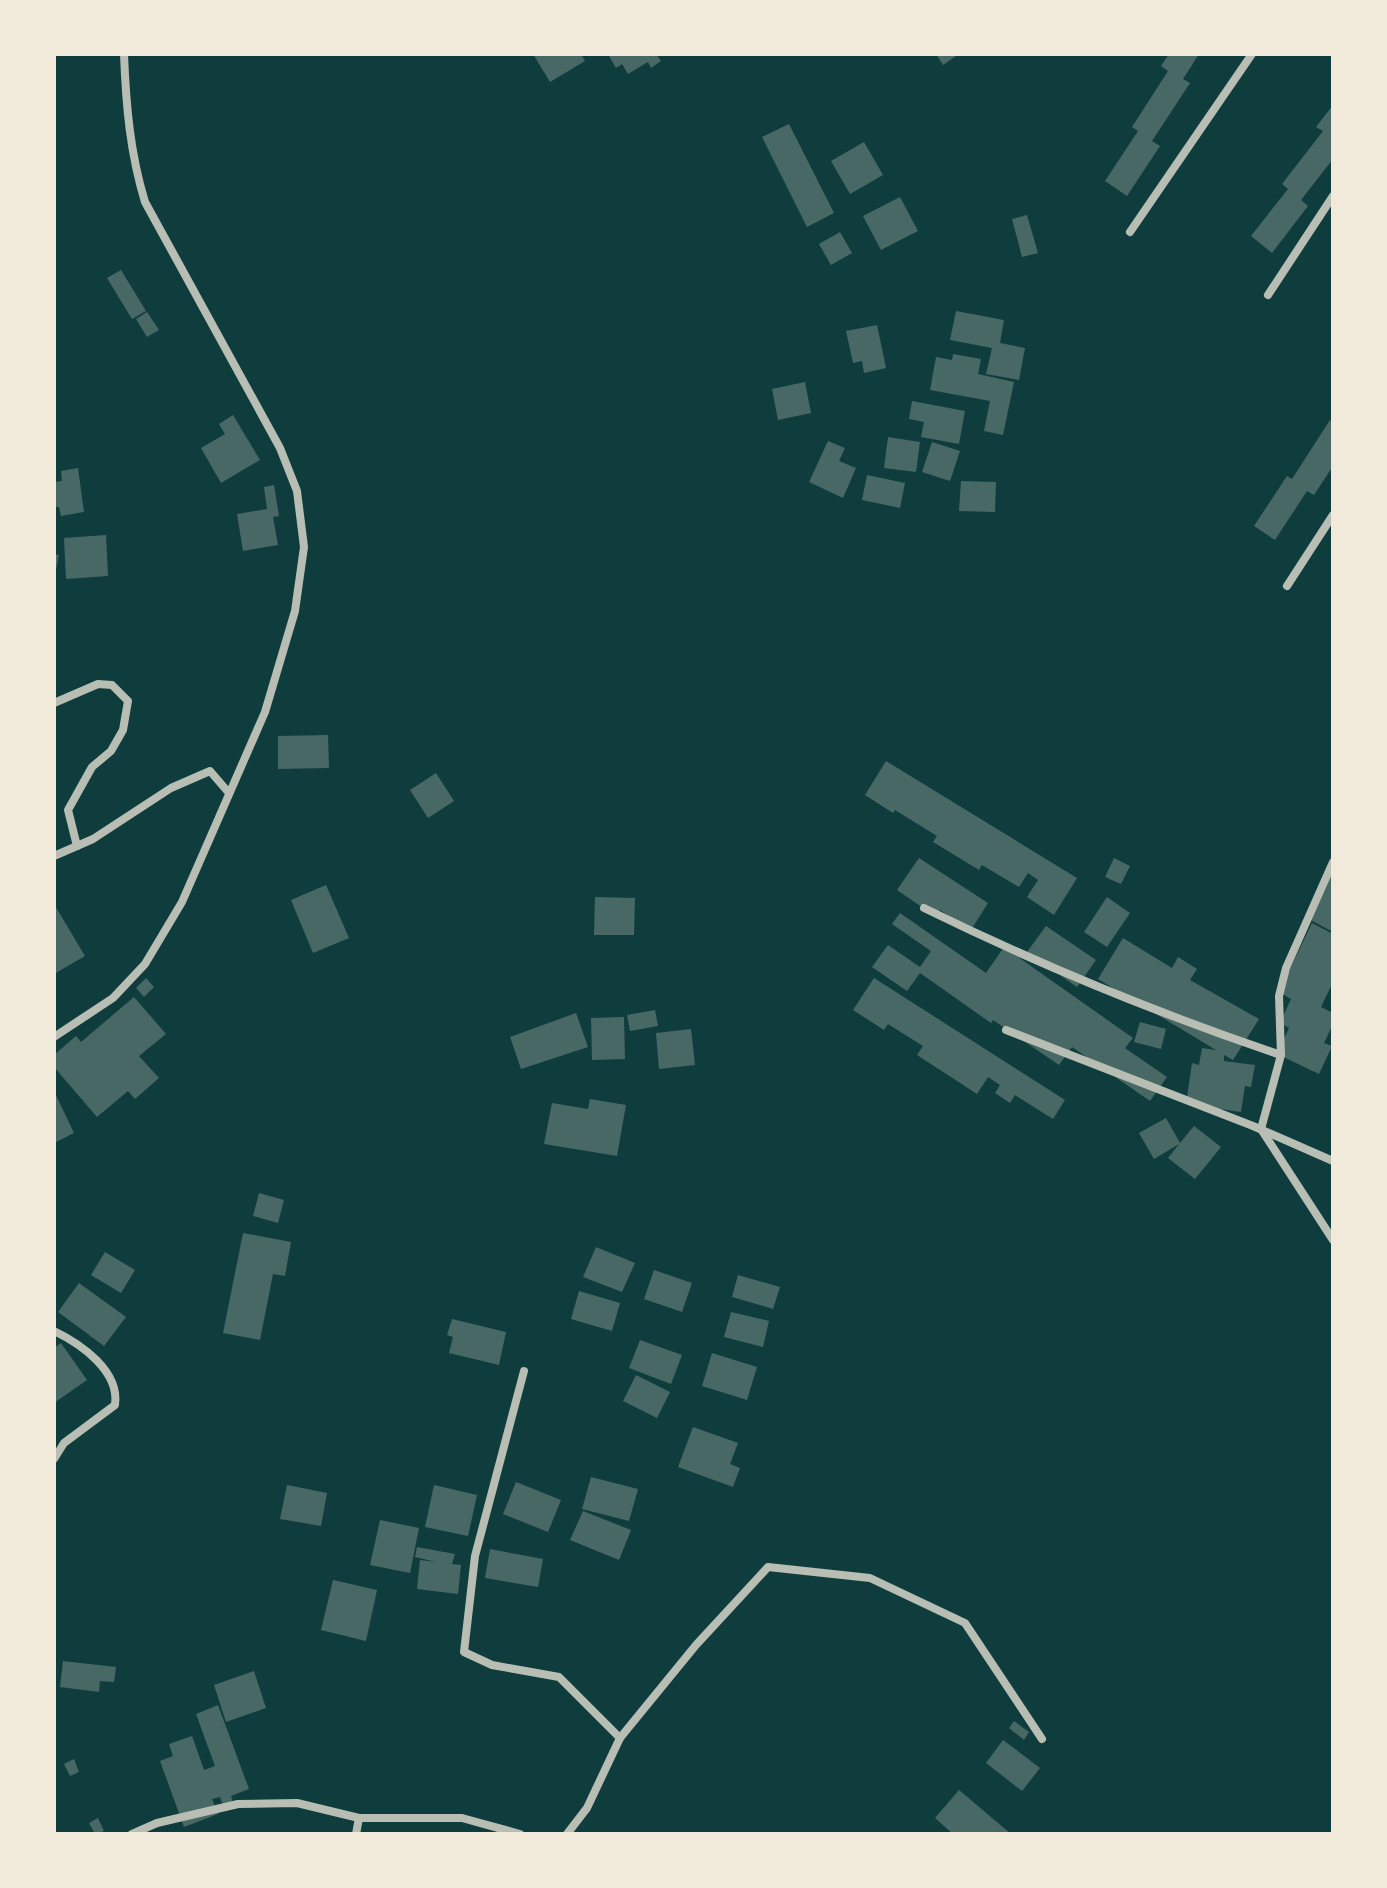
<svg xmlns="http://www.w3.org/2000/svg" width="1387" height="1888" font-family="Montserrat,sans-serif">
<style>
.building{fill:#486865}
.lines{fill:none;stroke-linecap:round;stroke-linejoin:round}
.minor{stroke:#b8beb3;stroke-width:8}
</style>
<rect width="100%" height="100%" fill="#0f3d3e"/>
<g class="building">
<polygon points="533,54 581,54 585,61 550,82"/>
<polygon points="608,54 656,54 661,61 651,68 648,62 628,74 622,64 616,68"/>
<polygon points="936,54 959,54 943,65"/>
<polygon points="1169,54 1199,54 1183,79 1190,83 1152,141 1160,146 1127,196 1105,181 1138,131 1132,127 1168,71 1161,66"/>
<polygon points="1333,105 1333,159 1301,200 1308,206 1272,253 1251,236 1288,189 1282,184 1323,131 1316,127"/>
<polygon points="789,124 834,213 807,227 762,137"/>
<polygon points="864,142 883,175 850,194 831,161"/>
<polygon points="900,197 918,231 881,250 863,216"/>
<polygon points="1027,215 1038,253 1022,257 1012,219"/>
<polygon points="840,232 852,253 831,265 819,244"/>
<polygon points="121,270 146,311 132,319 107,278"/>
<polygon points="956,311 1004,320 1000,343 1025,348 1019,380 986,374 992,348 950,340"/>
<polygon points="147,312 159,330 147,337 136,319"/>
<polygon points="877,325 886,368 864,373 862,361 853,363 846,331"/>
<polygon points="953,354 981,359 978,374 1014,382 1003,435 984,431 990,401 930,390 936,357 952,360"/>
<polygon points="805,382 811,413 778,420 772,389"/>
<polygon points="912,401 965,411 959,444 921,437 924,422 909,419"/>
<polygon points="233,415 260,460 221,483 201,448 225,434 219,424"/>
<polygon points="1330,420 1333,422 1333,466 1314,495 1307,491 1275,540 1254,526 1287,476 1292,479"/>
<polygon points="888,437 920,442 916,472 884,468"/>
<polygon points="828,441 845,448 839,461 856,468 843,498 809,482"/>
<polygon points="932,442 960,451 950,481 922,472"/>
<polygon points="78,468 84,512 61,516 59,507 54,507 54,482 62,481 61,471"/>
<polygon points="867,475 905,483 900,508 862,500"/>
<polygon points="961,481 996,482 995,512 959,511"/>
<polygon points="274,485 279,516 273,517 278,545 243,551 237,514 267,509 264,487"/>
<polygon points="106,535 108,576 66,579 64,538"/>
<polygon points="54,554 59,555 55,574 54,574"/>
<polygon points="328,735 329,768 278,769 278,736"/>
<polygon points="886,761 1077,878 1054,915 1027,897 1038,880 1028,873 1019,887 982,865 979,870 933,842 937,836 895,810 893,813 865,795"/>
<polygon points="436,773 454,801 428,818 410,790"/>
<polygon points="919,858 988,903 971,930 940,910 935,916 897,890"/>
<polygon points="1114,858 1130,866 1121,884 1105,877"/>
<polygon points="1333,870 1333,932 1307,918"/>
<polygon points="326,885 349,938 313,953 291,900"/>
<polygon points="595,897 635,898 634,935 594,935"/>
<polygon points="1107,897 1130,913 1107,947 1084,932"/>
<polygon points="54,904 85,956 54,974"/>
<polygon points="900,913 986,973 1004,947 1133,1038 1125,1048 1167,1077 1150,1101 1072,1047 1059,1065 993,1020 991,1023 920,973 907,991 872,967 888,945 920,967 931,951 892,924"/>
<polygon points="1312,923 1333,934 1333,982 1321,1007 1333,1013 1333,1024 1324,1043 1332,1046 1319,1074 1277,1054 1289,1028 1280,1023 1291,999 1279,992"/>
<polygon points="1046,926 1096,960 1077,987 1027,952"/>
<polygon points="1123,938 1172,968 1178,957 1197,969 1190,980 1259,1019 1233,1060 1224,1055 1224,1061 1255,1065 1251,1087 1245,1086 1241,1112 1186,1104 1192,1063 1199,1065 1202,1048 1216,1050 1098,979"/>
<polygon points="146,978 154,987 144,997 136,988"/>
<polygon points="874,978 1065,1100 1053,1119 1015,1095 1010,1103 995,1093 1000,1085 988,1077 977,1094 917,1055 923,1046 888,1024 884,1030 853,1010"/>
<polygon points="134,997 166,1034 139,1056 159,1078 135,1099 128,1091 97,1117 54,1067 54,1055 76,1036 81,1042"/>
<polygon points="655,1010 658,1026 630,1031 627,1015"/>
<polygon points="576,1013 588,1047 521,1069 510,1037"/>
<polygon points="624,1017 625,1059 592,1060 591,1018"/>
<polygon points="1140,1022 1166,1029 1161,1049 1134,1042"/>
<polygon points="691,1029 695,1065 659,1069 656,1033"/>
<polygon points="54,1091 74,1133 54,1143"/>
<polygon points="590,1099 626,1105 617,1156 544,1144 552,1103 588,1109"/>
<polygon points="1166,1118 1180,1143 1194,1126 1221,1147 1195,1179 1168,1158 1179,1144 1154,1159 1139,1133"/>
<polygon points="259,1193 284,1200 278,1223 253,1216"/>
<polygon points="243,1233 291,1242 285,1276 273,1274 260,1340 223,1333"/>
<polygon points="596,1247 635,1263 622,1292 583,1277"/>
<polygon points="105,1252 135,1270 121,1293 91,1275"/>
<polygon points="654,1270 692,1283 682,1312 644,1299"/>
<polygon points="738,1275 780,1287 773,1309 732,1297"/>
<polygon points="79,1283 126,1317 104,1346 58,1312"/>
<polygon points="579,1291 620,1303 612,1331 571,1319"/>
<polygon points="731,1312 769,1321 763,1347 724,1337"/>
<polygon points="452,1319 506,1332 499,1365 449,1353 453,1337 447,1335"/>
<polygon points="640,1340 682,1355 671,1384 629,1368"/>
<polygon points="61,1343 87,1380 54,1403 54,1348"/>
<polygon points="712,1353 757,1367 747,1400 702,1386"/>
<polygon points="636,1375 670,1392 657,1418 623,1401"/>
<polygon points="693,1427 738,1443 730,1464 740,1468 733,1487 678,1467"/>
<polygon points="591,1477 638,1489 629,1521 582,1509"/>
<polygon points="516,1482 561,1500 548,1532 503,1514"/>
<polygon points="287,1485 327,1493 321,1526 280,1519"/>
<polygon points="434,1485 477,1495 468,1536 425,1527"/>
<polygon points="583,1511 631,1530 619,1560 570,1540"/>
<polygon points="380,1520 419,1528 410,1573 370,1565"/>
<polygon points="417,1547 455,1554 452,1564 461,1565 458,1594 417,1589 420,1560 436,1562 415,1557"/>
<polygon points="490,1549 543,1559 538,1587 485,1578"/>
<polygon points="333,1580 377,1590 366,1641 321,1630"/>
<polygon points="63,1661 116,1667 114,1682 100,1681 99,1692 60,1687"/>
<polygon points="254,1671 266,1708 226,1722 214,1685"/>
<polygon points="218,1705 249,1789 231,1796 235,1808 225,1811 220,1797 212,1799 218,1814 184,1827 160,1761 173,1756 169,1744 192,1736 204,1770 215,1766 196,1714"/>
<polygon points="1014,1721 1029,1732 1024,1740 1009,1728"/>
<polygon points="1003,1740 1040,1768 1022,1791 986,1763"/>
<polygon points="74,1759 79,1772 70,1776 64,1764"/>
<polygon points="959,1790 1011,1834 953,1834 935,1818"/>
<polygon points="98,1818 104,1831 95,1834 89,1823"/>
</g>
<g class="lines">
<g class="minor">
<polyline points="1130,232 1252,54"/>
<polyline points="1268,295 1333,196"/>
<polyline points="1287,586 1333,515"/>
<polyline points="54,703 98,684 112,685 128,701 123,730 111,751 92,767 68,810 77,846"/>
<polyline points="54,856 93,839 171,788 210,771 229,793"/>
<polyline points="1333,862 1286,968 1279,996 1281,1055 1261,1129 1333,1240"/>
<path d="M924 908C1040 965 1159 1014 1281 1055"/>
<polyline points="1006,1030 1253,1126 1333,1161"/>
<path d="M54 1037 113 998 145 964 182 902 265 712 295 611 304 547 297 491 280 448 145 202C130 153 126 105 124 54"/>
<path d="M54 1331C81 1344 120 1371 115 1405L64 1443 54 1459"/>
<polyline points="524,1371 475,1556 464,1652 492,1665 559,1677 620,1738"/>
<polyline points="132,1834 157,1823 238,1804 297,1803 359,1818 462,1818 520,1834"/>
<polyline points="356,1834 359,1818"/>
<polyline points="567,1834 587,1808 620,1738 696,1645 768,1567 870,1578 965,1623 1042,1739"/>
</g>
</g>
<rect width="1387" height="1888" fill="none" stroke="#f1e9da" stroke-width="112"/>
</svg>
